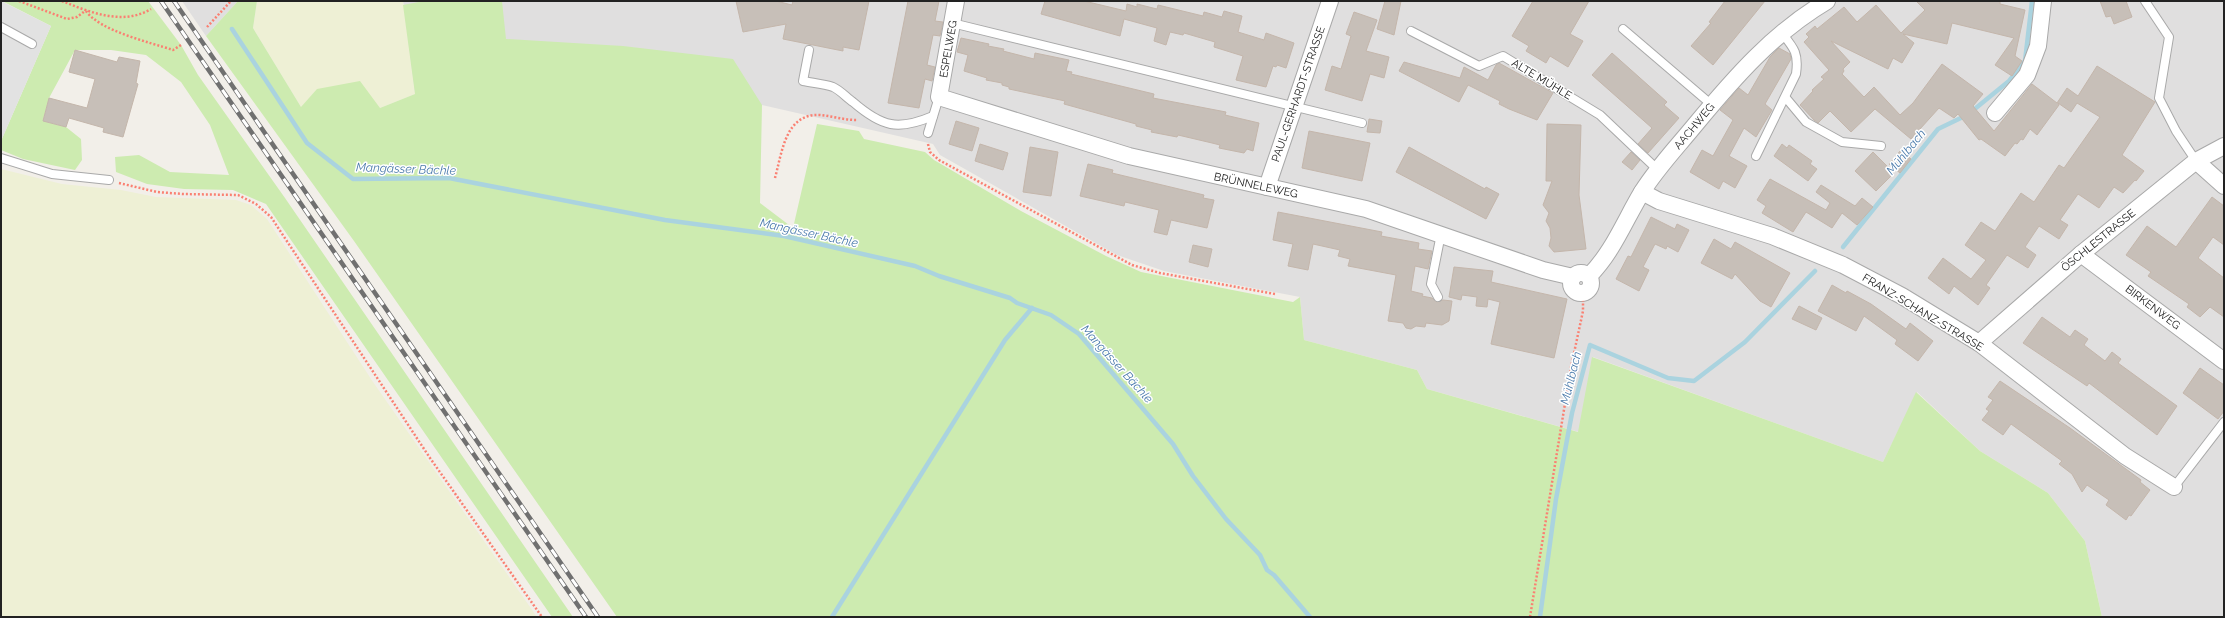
<svg xmlns="http://www.w3.org/2000/svg" width="2225" height="618" font-family="Raleway,sans-serif">
<style>
.residential{fill:#e0dfdf}
.farmland{fill:#eef0d5}
.grass{fill:#cdebb0}
.parking{fill:#e2e2e2}
.lines{fill:none;stroke-linecap:round;stroke-linejoin:round}
.stream{stroke:#aad3df;stroke-width:4.5}
.building{fill:#c7bfb8;stroke:#c4b6ab}
.lane-casing{stroke:#a9a9a9;stroke-width:10}
.street-casing{stroke:#a9a9a9;stroke-width:18}
.path{stroke:#fa8072;stroke-width:2.5;stroke-dasharray:2 2;stroke-linecap:butt}
.lane{stroke:#fff;stroke-width:8}
.street{stroke:#fff;stroke-width:16}
.rail-casing{stroke:#707070;stroke-width:4.5}
.rail{stroke:#fff;stroke-width:3;stroke-dasharray:9;stroke-linecap:butt}
.labels{text-anchor:middle;stroke-width:3;stroke-linejoin:round;paint-order:stroke}
.street-label{font-size:11px;fill:#222;stroke:#fff}
.water-label{font-size:12px;font-style:italic;fill:#4a7aab;stroke:#fff}
</style>
<rect width="100%" height="100%" fill="#f2efe9"/>
<g class="residential">
<polygon points="182,1 238,1 206,36"/>
<polygon points="403,1 2224,1 2224,617 2102,617 2085,541 2048,493 1980,451 1917,392 1883,462 1593,357 1579,432 1427,389 1417,370 1304,340 1300,297 1164,271 1117,255 940,155 933,144 762,105 415,94"/>
</g>
<g class="farmland">
<polygon points="257,1 403,1 415,94 380,108 301,107 253,28"/>
<polygon points="1,169 62,184 121,190 156,197 236,200 251,205 267,219 373,382 537,617 1,617"/>
</g>
<g class="grass">
<polygon points="2,1 148,1 181,45 198,75 285,198 573,617 552,617 266,204 233,190 184,189 147,184 116,172 115,157 139,155 170,172 229,175 210,125 181,82 146,55 111,50 75,50 49,98 43,121 66,127 81,139 82,160 75,170 23,159 1,150 1,141 51,26"/>
<polygon points="238,1 257,1 253,28 301,107 317,89 360,81 380,108 415,94 403,5 424,1 502,1 506,39 623,46 733,59 762,105 760,203 793,228 817,124 859,131 864,139 925,152 934,160 1021,211 1106,256 1141,272 1293,302 1300,297 1304,340 1417,370 1427,389 1578,432 1592,357 1883,462 1916,392 1980,451 2048,493 2085,541 2102,617 617,617 354,241 206,36"/>
</g>
<polygon class="parking" points="1,1 51,26 1,141"/>
<g class="lines">
<g class="stream">
<polyline points="232,29 307,143 353,179 449,178 665,220 784,236 915,266 939,276 1010,298 1017,303 1051,315 1079,334 1173,444 1193,476 1226,519 1260,555 1267,570 1274,575 1310,617"/>
<polyline points="1971,112 2009,81 2025,61 2032,1"/>
<polyline points="1843,247 1938,129 1965,116"/>
<polyline points="832,617 1005,340 1032,308"/>
<polyline points="1540,617 1556,499 1572,413 1590,345 1668,378 1694,381 1745,342 1815,271"/>
</g>
</g>
<g class="building">
<polygon points="736,1 776,1 792,5 793,1 869,1 859,50 843,47 843,51 783,39 786,24 743,32"/>
<polygon points="908,1 939,1 935,21 943,22 940,36 933,35 927,65 935,67 932,81 925,79 919,108 888,103"/>
<polygon points="1045,1 1084,1 1126,11 1127,4 1137,7 1137,4 1157,9 1158,5 1203,16 1204,12 1222,17 1224,11 1242,16 1238,32 1264,40 1266,33 1294,43 1286,68 1277,65 1276,67 1273,66 1266,87 1236,80 1243,56 1214,47 1215,42 1184,33 1183,35 1170,32 1166,45 1154,41 1157,28 1124,19 1120,36 1041,14"/>
<polygon points="1385,1 1401,1 1394,35 1377,29"/>
<polygon points="1533,1 1589,1 1570,34 1583,41 1568,67 1550,56 1546,63 1526,51 1529,46 1512,36"/>
<polygon points="1725,1 1765,1 1713,65 1691,46 1711,23 1709,22"/>
<polygon points="1916,1 2000,1 2000,4 2025,10 2015,56 2022,61 2012,76 1995,65 2014,38 1952,23 1947,44 1903,34 1914,43 1902,63 1893,58 1888,69 1831,41 1850,62 1843,69 1844,71 1842,74 1864,97 1874,87 1900,115 1913,103 1942,64 1983,94 1973,106 1994,131 2032,84 2057,103 2067,88 2078,96 2097,66 2155,102 2122,155 2144,171 2136,181 2135,180 2123,193 2114,187 2099,208 2078,194 2060,220 2068,225 2059,239 2039,226 2025,247 2036,255 2028,268 2007,255 1986,285 1990,288 1978,305 1954,286 1949,294 1928,278 1943,258 1971,279 1986,260 1965,245 1981,222 1995,231 2021,193 2034,202 2059,165 2064,168 2100,117 2077,103 2071,112 2058,103 2059,105 2037,135 2030,129 2023,140 2021,139 2017,144 2015,143 2005,156 1981,139 1979,140 1958,114 1954,118 1939,108 1911,139 1875,109 1851,132 1830,111 1818,123 1814,120 1800,105 1813,91 1812,90 1824,79 1821,77 1829,70 1804,42 1809,37 1806,34 1815,26 1817,29 1844,7 1857,22 1876,5 1901,33 1925,10"/>
<polygon points="2100,1 2126,1 2132,17 2114,24 2111,16 2106,17"/>
<polygon points="1354,12 1377,20 1366,51 1389,57 1384,78 1370,74 1362,101 1325,90 1332,66 1341,69 1351,36 1346,34"/>
<polygon points="961,38 989,44 988,46 1004,49 1003,51 1034,59 1035,53 1069,60 1066,71 1072,72 1071,74 1154,94 1153,98 1226,112 1225,115 1259,123 1253,151 1247,149 1244,153 1219,148 1220,145 1212,143 1178,135 1177,137 1151,132 1152,130 1136,126 1136,124 1064,104 1065,101 1009,89 1009,87 1002,85 1002,83 986,80 987,78 964,71 968,55 957,52"/>
<polygon points="1779,48 1790,54 1791,59 1765,104 1772,110 1756,137 1744,128 1729,156 1747,166 1735,188 1723,181 1719,189 1690,172 1702,150 1713,156 1733,120 1720,110 1739,88 1748,95 1770,57"/>
<polygon points="75,50 117,62 119,57 140,61 136,83 138,84 123,137 103,132 104,128 69,118 66,127 43,121 49,98 87,108 95,79 69,72"/>
<polygon points="1612,53 1667,102 1664,105 1679,118 1648,153 1638,144 1652,128 1592,75"/>
<polygon points="1404,62 1460,78 1464,67 1488,80 1496,65 1499,63 1553,93 1537,120 1509,109 1499,104 1500,101 1468,85 1459,102 1399,71"/>
<polygon points="1369,119 1382,121 1380,133 1367,132"/>
<polygon points="956,121 979,128 972,151 949,144"/>
<polygon points="1547,124 1581,125 1579,195 1586,249 1554,252 1549,246 1551,238 1550,228 1546,221 1549,213 1543,205 1552,181 1546,181"/>
<polygon points="1309,131 1370,143 1362,181 1302,168"/>
<polygon points="980,144 1008,153 1003,170 975,161"/>
<polygon points="1782,144 1787,148 1789,145 1812,161 1810,164 1817,169 1808,181 1774,156"/>
<polygon points="1030,147 1058,152 1051,196 1023,192"/>
<polygon points="1409,147 1485,189 1486,187 1499,194 1486,219 1396,172"/>
<polygon points="1901,150 1911,159 1900,173 1889,164"/>
<polygon points="1631,152 1640,160 1632,170 1622,162"/>
<polygon points="1873,152 1894,173 1876,191 1855,171"/>
<polygon points="1088,164 1113,170 1112,173 1204,195 1203,198 1214,200 1207,228 1171,220 1167,235 1154,232 1159,210 1125,202 1124,206 1080,196"/>
<polygon points="1770,179 1826,210 1830,203 1816,192 1821,185 1855,206 1862,198 1873,207 1857,225 1842,213 1832,228 1806,212 1793,232 1762,213 1766,206 1757,200"/>
<polygon points="2212,197 2224,206 2224,245 2213,237 2198,258 2224,278 2224,317 2210,307 2200,317 2187,307 2189,304 2148,276 2151,272 2126,255 2147,226 2176,247"/>
<polygon points="1278,212 1382,232 1381,236 1419,243 1418,249 1432,251 1428,269 1415,266 1411,291 1423,294 1422,296 1432,298 1437,302 1443,300 1452,301 1449,321 1442,325 1426,323 1425,327 1416,326 1411,329 1406,328 1403,323 1388,321 1396,275 1348,266 1350,259 1338,256 1340,250 1313,244 1308,270 1288,266 1293,244 1273,240"/>
<polygon points="1651,217 1675,229 1677,224 1689,230 1678,252 1667,246 1666,249 1655,244 1643,267 1649,270 1639,291 1616,279 1628,256 1631,257"/>
<polygon points="1714,239 1731,249 1735,242 1790,273 1771,307 1760,301 1735,274 1732,279 1701,263"/>
<polygon points="1193,245 1212,249 1208,267 1189,262"/>
<polygon points="1454,267 1493,271 1491,282 1567,299 1554,358 1491,344 1500,302 1488,299 1487,307 1476,306 1477,297 1462,295 1461,300 1449,297"/>
<polygon points="1832,285 1846,293 1847,291 1871,304 1906,329 1910,323 1933,341 1918,361 1895,344 1897,340 1864,316 1856,331 1818,311"/>
<polygon points="1799,306 1822,318 1816,330 1792,319"/>
<polygon points="2042,317 2070,337 2075,330 2088,339 2084,345 2105,361 2112,352 2121,359 2118,363 2177,406 2157,435 2089,383 2087,386 2023,343"/>
<polygon points="2200,368 2224,385 2224,411 2218,419 2183,393"/>
<polygon points="2000,381 2070,428 2141,480 2140,482 2150,490 2131,516 2129,515 2126,520 2106,505 2109,500 2087,485 2082,492 2072,474 2059,464 2062,461 2011,424 2003,435 1982,420 1989,411 1986,409 1993,400 1988,397"/>
</g>
<g class="lines">
<g class="lane-casing">
<g id="lane">
<polyline points="2145,1 2169,37 2159,98 2176,131 2196,161"/>
<polyline points="952,23 1362,123"/>
<polyline points="1,27 32,44"/>
<polyline points="1623,29 1712,105"/>
<polyline points="1411,31 1479,66 1503,56 1600,115 1658,170"/>
<path d="M809 50 803 81C813 83 824 84 833 87 840 90 847 98 853 102 882 127 898 131 933 116"/>
<polyline points="1786,98 1806,122 1842,142 1881,146"/>
<polyline points="928,133 939,97"/>
<path d="M1756 156 1796 74C1799 53 1794 48 1781 32"/>
<polyline points="1,158 52,174 109,180"/>
<polyline points="1438,297 1431,284 1441,234"/>
<polyline points="2174,487 2224,422"/>
</g>
</g>
<g class="street-casing">
<g id="street">
<polyline points="956,1 939,97 1129,156 1366,209 1543,270 1573,277"/>
<polyline points="1995,113 2027,75 2038,46 2043,1"/>
<polyline points="2196,161 2224,186"/>
<polyline points="1267,187 1330,1"/>
<polyline points="1642,192 1659,201 1772,236 1843,265 1902,296 1979,343 2125,456 2174,487"/>
<polyline points="2081,254 2224,361"/>
<circle cx="1581" cy="283" r="10"/>
<path d="M1589 276C1613 252 1625 220 1642 192 1657 168 1677 147 1695 125 1734 78 1773 33 1827 1"/>
<polyline points="1979,343 2081,254 2196,161 2224,146"/>
</g>
</g>
<g class="path">
<polyline points="19,1 67,19 77,17 85,11"/>
<path d="M62 1C89 12 123 26 151 9"/>
<path d="M86 11C100 31 149 42 173 50L181 45"/>
<polyline points="207,27 231,1"/>
<polyline points="928,144 930,152 939,160 1132,265 1160,273 1275,294"/>
<path d="M775 178C782 153 785 113 820 115 832 116 844 120 857 120"/>
<polyline points="119,183 157,192 183,194 238,195 256,204 271,217 430,458 542,617"/>
<polyline points="1530,617 1571,367 1583,311 1583,293"/>
</g>
<use href="#lane" class="lane"/>
<use href="#street" class="street"/>
<g class="rail-casing">
<g id="rail">
<polyline points="161,1 586,617"/>
<polyline points="174,1 598,617"/>
</g>
</g>
<use href="#rail" class="rail"/>
</g>
<g class="labels">
<g class="street-label">
<text transform="translate(948 49) rotate(-80)" y="4">ESPELWEG</text>
<text transform="translate(1542 79) rotate(31)" y="4">ALTE MÜHLE</text>
<text transform="translate(1298 94) rotate(-71)" y="4">PAUL-GERHARDT-STRASSE</text>
<text transform="translate(1694 126) rotate(-50)" y="4">AACHWEG</text>
<text transform="translate(1256 185) rotate(12)" y="4">BRÜNNELEWEG</text>
<text transform="translate(2098 240) rotate(-39)" y="4">ÖSCHLESTRASSE</text>
<text transform="translate(2153 307) rotate(37)" y="4">BIRKENWEG</text>
<text transform="translate(1923 312) rotate(31)" y="4">FRANZ-SCHANZ-STRASSE</text>
</g>
<g class="water-label">
<text transform="translate(1906 152) rotate(-51)" y="4">Mühlbach</text>
<text transform="translate(406 169) rotate(2)" y="4">Mangässer Bächle</text>
<text transform="translate(809 233) rotate(12)" y="4">Mangässer Bächle</text>
<text transform="translate(1117 364) rotate(48)" y="4">Mangässer Bächle</text>
<text transform="translate(1571 378) rotate(-76)" y="4">Mühlbach</text>
</g>
</g>
<rect width="2225" height="618" fill="none" stroke="#222222" stroke-width="4"/>
</svg>
